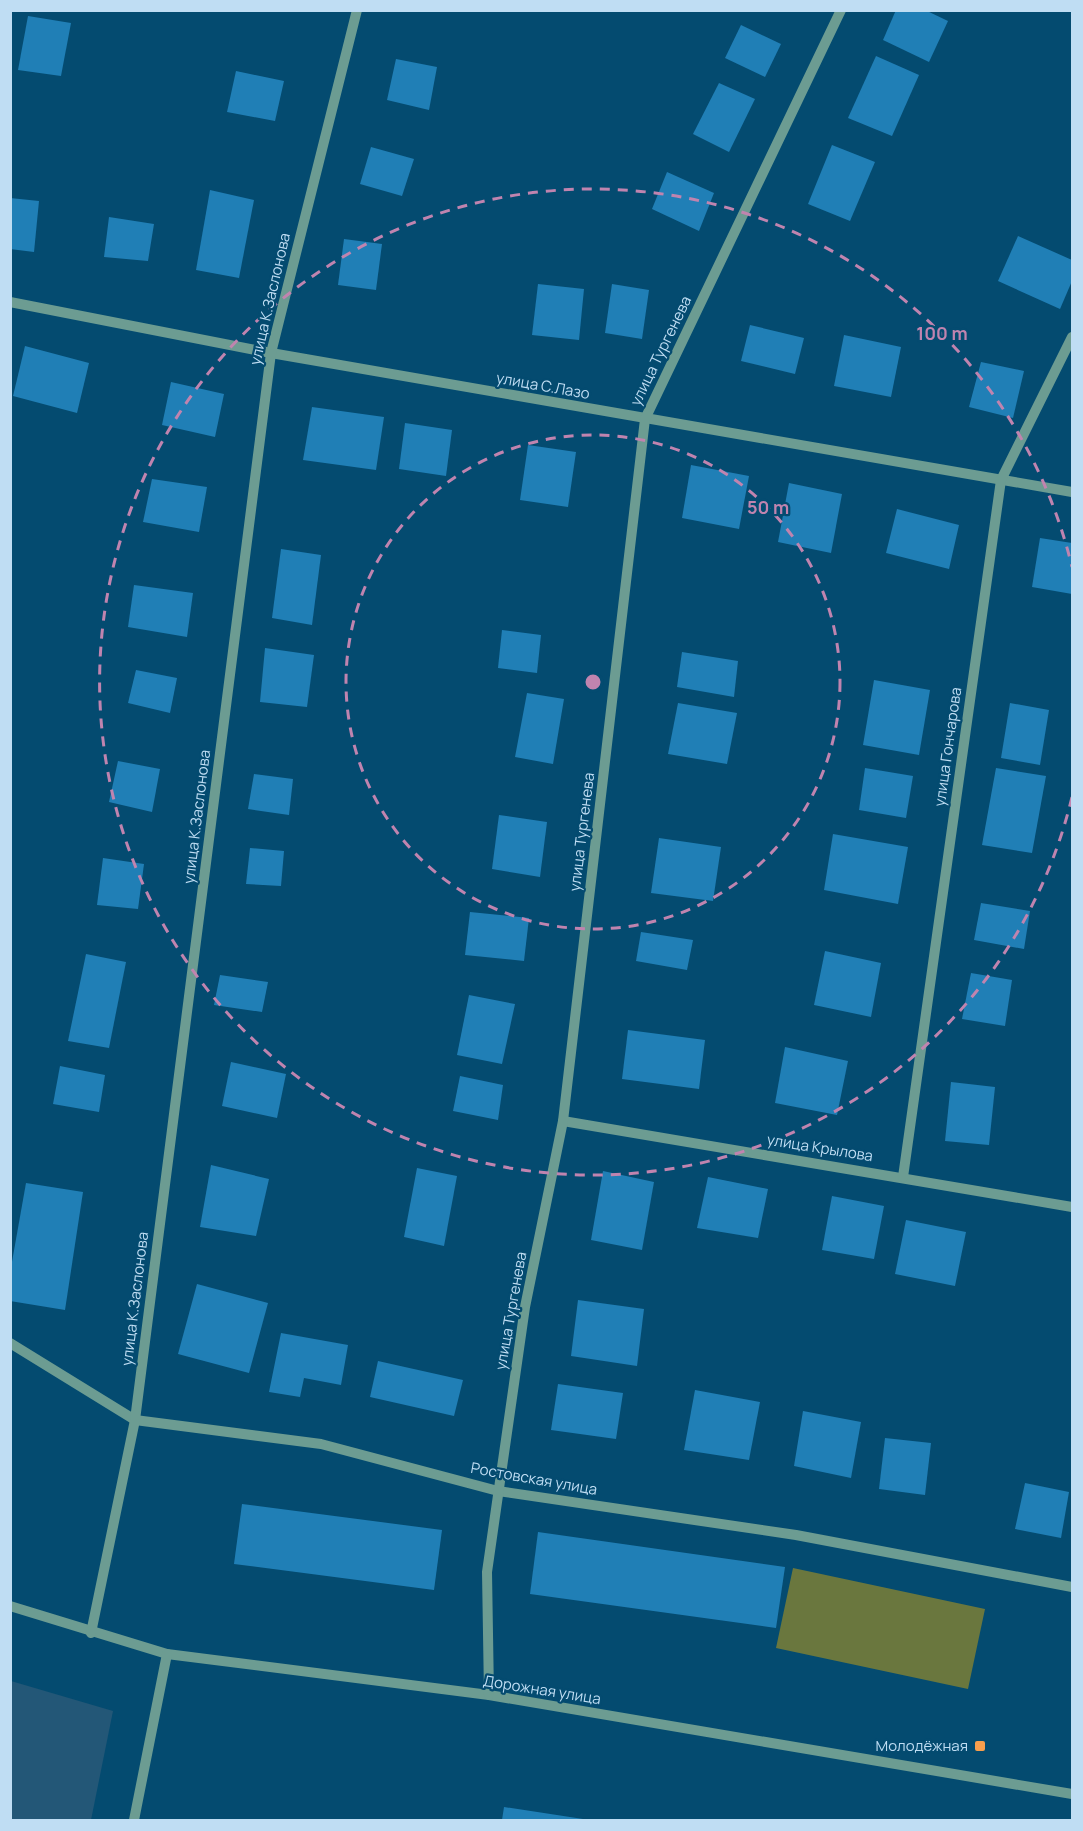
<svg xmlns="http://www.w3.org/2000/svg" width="1083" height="1831" font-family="Manrope,sans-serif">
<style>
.built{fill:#235777}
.green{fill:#6a773e}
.building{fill:#207fb6}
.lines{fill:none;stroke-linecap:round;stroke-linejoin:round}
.minor{stroke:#6c9c92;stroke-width:10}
.ring{fill:none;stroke:#c084af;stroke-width:3;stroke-dasharray:10 8}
.poi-dot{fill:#f99f4d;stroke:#044b70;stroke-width:2}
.labels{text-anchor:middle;stroke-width:4.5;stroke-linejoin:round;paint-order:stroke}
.street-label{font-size:15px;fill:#bfddf3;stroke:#044b70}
.poi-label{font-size:15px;fill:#bfddf3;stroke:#044b70;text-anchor:end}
.centre{fill:#c084af;stroke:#044b70;stroke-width:3}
.ring-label{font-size:18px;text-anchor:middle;font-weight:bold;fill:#c084af;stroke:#044b70;stroke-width:4.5;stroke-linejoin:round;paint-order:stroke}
</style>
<rect width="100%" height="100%" fill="#044b70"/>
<polygon class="built" points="11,1681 113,1711 91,1820 11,1820"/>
<polygon class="green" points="793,1568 985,1609 968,1689 776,1648"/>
<g class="building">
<polygon points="896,10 925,10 948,21 929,62 883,40"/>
<polygon points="28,16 71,23 61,76 18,70"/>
<polygon points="741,25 781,44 765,77 725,58"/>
<polygon points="876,56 919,75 892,136 848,118"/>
<polygon points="396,59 437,67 429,110 387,100"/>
<polygon points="236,71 284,81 275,121 227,112"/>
<polygon points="719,83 755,99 729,152 693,134"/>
<polygon points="832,145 875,162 850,221 808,204"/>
<polygon points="371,147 414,159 402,196 360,184"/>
<polygon points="667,172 714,193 699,231 652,209"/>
<polygon points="210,190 254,200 239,278 196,270"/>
<polygon points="10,198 39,201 34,252 10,249"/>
<polygon points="109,217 154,224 148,261 104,257"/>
<polygon points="1018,236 1072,260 1072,281 1060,309 998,281"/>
<polygon points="344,239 382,244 376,290 338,285"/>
<polygon points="538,284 584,289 579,340 532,335"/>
<polygon points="612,284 649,290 642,339 605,333"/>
<polygon points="750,325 804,338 795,374 741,361"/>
<polygon points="844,335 901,347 891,397 834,386"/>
<polygon points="25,346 89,363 77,413 13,396"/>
<polygon points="981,362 1024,371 1013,418 969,407"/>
<polygon points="171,382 224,394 215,437 162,425"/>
<polygon points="312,407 384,417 376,470 303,460"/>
<polygon points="405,423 452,430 446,476 399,469"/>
<polygon points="528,445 576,452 568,507 520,500"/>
<polygon points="691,465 749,476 739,529 682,518"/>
<polygon points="152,479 207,487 199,532 143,522"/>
<polygon points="789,483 842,494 831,553 778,542"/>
<polygon points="897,509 959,525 949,569 886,553"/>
<polygon points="1040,538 1072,543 1072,594 1032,587"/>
<polygon points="281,549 321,555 312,625 272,618"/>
<polygon points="134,585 193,593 187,637 128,627"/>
<polygon points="502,630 541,635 537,673 498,668"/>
<polygon points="265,648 314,655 307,707 260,702"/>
<polygon points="682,652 738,661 734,697 677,687"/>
<polygon points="136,670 177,678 170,713 128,703"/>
<polygon points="874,680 930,690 919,755 863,745"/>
<polygon points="527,693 564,699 553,764 515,757"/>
<polygon points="678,703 737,713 727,764 668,754"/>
<polygon points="1010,703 1049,710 1040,765 1001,758"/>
<polygon points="118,761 160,769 152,812 109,802"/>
<polygon points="865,768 913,776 906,818 859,810"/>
<polygon points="996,768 1046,776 1032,853 982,845"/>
<polygon points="254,774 293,779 289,815 248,809"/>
<polygon points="499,815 547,822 540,877 492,869"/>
<polygon points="833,834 908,847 898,904 824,890"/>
<polygon points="659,838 721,847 713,901 651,893"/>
<polygon points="250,848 284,851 281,886 246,884"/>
<polygon points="103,858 144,864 138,909 97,905"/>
<polygon points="981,903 1030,911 1024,949 974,940"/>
<polygon points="470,912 529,918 524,961 465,955"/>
<polygon points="641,932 693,940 687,970 636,961"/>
<polygon points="825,951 881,963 871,1017 814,1005"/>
<polygon points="86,954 126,962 109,1048 68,1041"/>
<polygon points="971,973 1012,980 1005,1026 962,1019"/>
<polygon points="220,975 268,982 262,1012 214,1005"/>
<polygon points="469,995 515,1004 502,1064 457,1055"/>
<polygon points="628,1030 705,1040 699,1089 622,1079"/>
<polygon points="785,1047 848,1061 837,1115 775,1103"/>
<polygon points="231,1062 286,1074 277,1118 222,1106"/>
<polygon points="60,1066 105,1075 99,1112 53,1104"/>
<polygon points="460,1076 503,1085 498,1120 453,1111"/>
<polygon points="951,1082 995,1087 989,1145 945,1141"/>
<polygon points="211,1165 269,1179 256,1236 200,1227"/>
<polygon points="417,1168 457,1176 444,1246 404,1237"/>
<polygon points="603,1171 654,1182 642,1250 591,1240"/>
<polygon points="708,1177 768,1189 758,1238 697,1228"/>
<polygon points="26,1183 83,1192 65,1310 10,1301 10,1273"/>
<polygon points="832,1196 884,1206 874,1259 822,1250"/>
<polygon points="906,1220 966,1232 955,1286 895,1274"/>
<polygon points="197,1284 268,1303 249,1373 178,1354"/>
<polygon points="578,1300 644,1309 637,1366 571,1356"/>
<polygon points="281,1333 348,1345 341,1385 304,1378 300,1397 269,1392"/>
<polygon points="378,1361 463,1380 454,1416 370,1397"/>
<polygon points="558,1384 623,1393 616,1439 551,1430"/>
<polygon points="695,1390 760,1402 749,1460 684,1450"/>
<polygon points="803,1411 861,1422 851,1478 794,1466"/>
<polygon points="885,1438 931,1443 925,1495 879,1489"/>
<polygon points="1025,1483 1069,1492 1061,1538 1015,1529"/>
<polygon points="242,1504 442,1530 434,1590 234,1564"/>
<polygon points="538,1532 785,1567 776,1628 530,1594"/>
<polygon points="504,1807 583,1819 583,1820 502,1820"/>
</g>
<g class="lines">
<g class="minor">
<polyline points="10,302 271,353 1072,492"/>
<polyline points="563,1121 1072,1207"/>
<polyline points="903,1177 1001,480 1072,337"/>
<polyline points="10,1343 135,1420 321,1444 498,1491 796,1535 1072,1587"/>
<polyline points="10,1606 167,1654 489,1695 1072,1794"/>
<polyline points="91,1633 135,1420 271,353 357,10"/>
<polyline points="489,1695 487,1572 525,1307 563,1121 645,419 841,10"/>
<polyline points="134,1820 167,1654"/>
</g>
</g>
<g class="ring">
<circle cx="593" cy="682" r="247"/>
<path d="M1072 797A493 493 0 1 1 1072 567"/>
</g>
<rect class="poi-dot" x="974" y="1740" width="12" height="12" rx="3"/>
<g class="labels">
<g class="street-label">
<text transform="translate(270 299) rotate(-77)" y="5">улица К.Заслонова</text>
<text transform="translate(661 351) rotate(-64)" y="5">улица Тургенева</text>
<text transform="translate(543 386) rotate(10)" y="5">улица С.Лазо</text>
<text transform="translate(948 747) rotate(-82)" y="5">улица Гончарова</text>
<text transform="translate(197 817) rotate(-83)" y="5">улица К.Заслонова</text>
<text transform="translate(582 832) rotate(-83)" y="5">улица Тургенева</text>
<text transform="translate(820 1148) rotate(9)" y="5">улица Крылова</text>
<text transform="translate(135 1299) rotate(-83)" y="5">улица К.Заслонова</text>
<text transform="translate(511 1311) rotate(-80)" y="5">улица Тургенева</text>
<text transform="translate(534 1479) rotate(10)" y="5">Ростовская улица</text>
<text transform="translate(542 1690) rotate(9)" y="5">Дорожная улица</text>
</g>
<g class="poi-label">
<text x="968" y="1751">Молодёжная</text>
</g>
</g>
<circle cx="593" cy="682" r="9" class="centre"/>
<g class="ring-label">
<text x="942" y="340">100 m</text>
<text x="768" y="514">50 m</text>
</g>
<rect width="1083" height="1831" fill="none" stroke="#bfddf3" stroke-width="24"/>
</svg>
